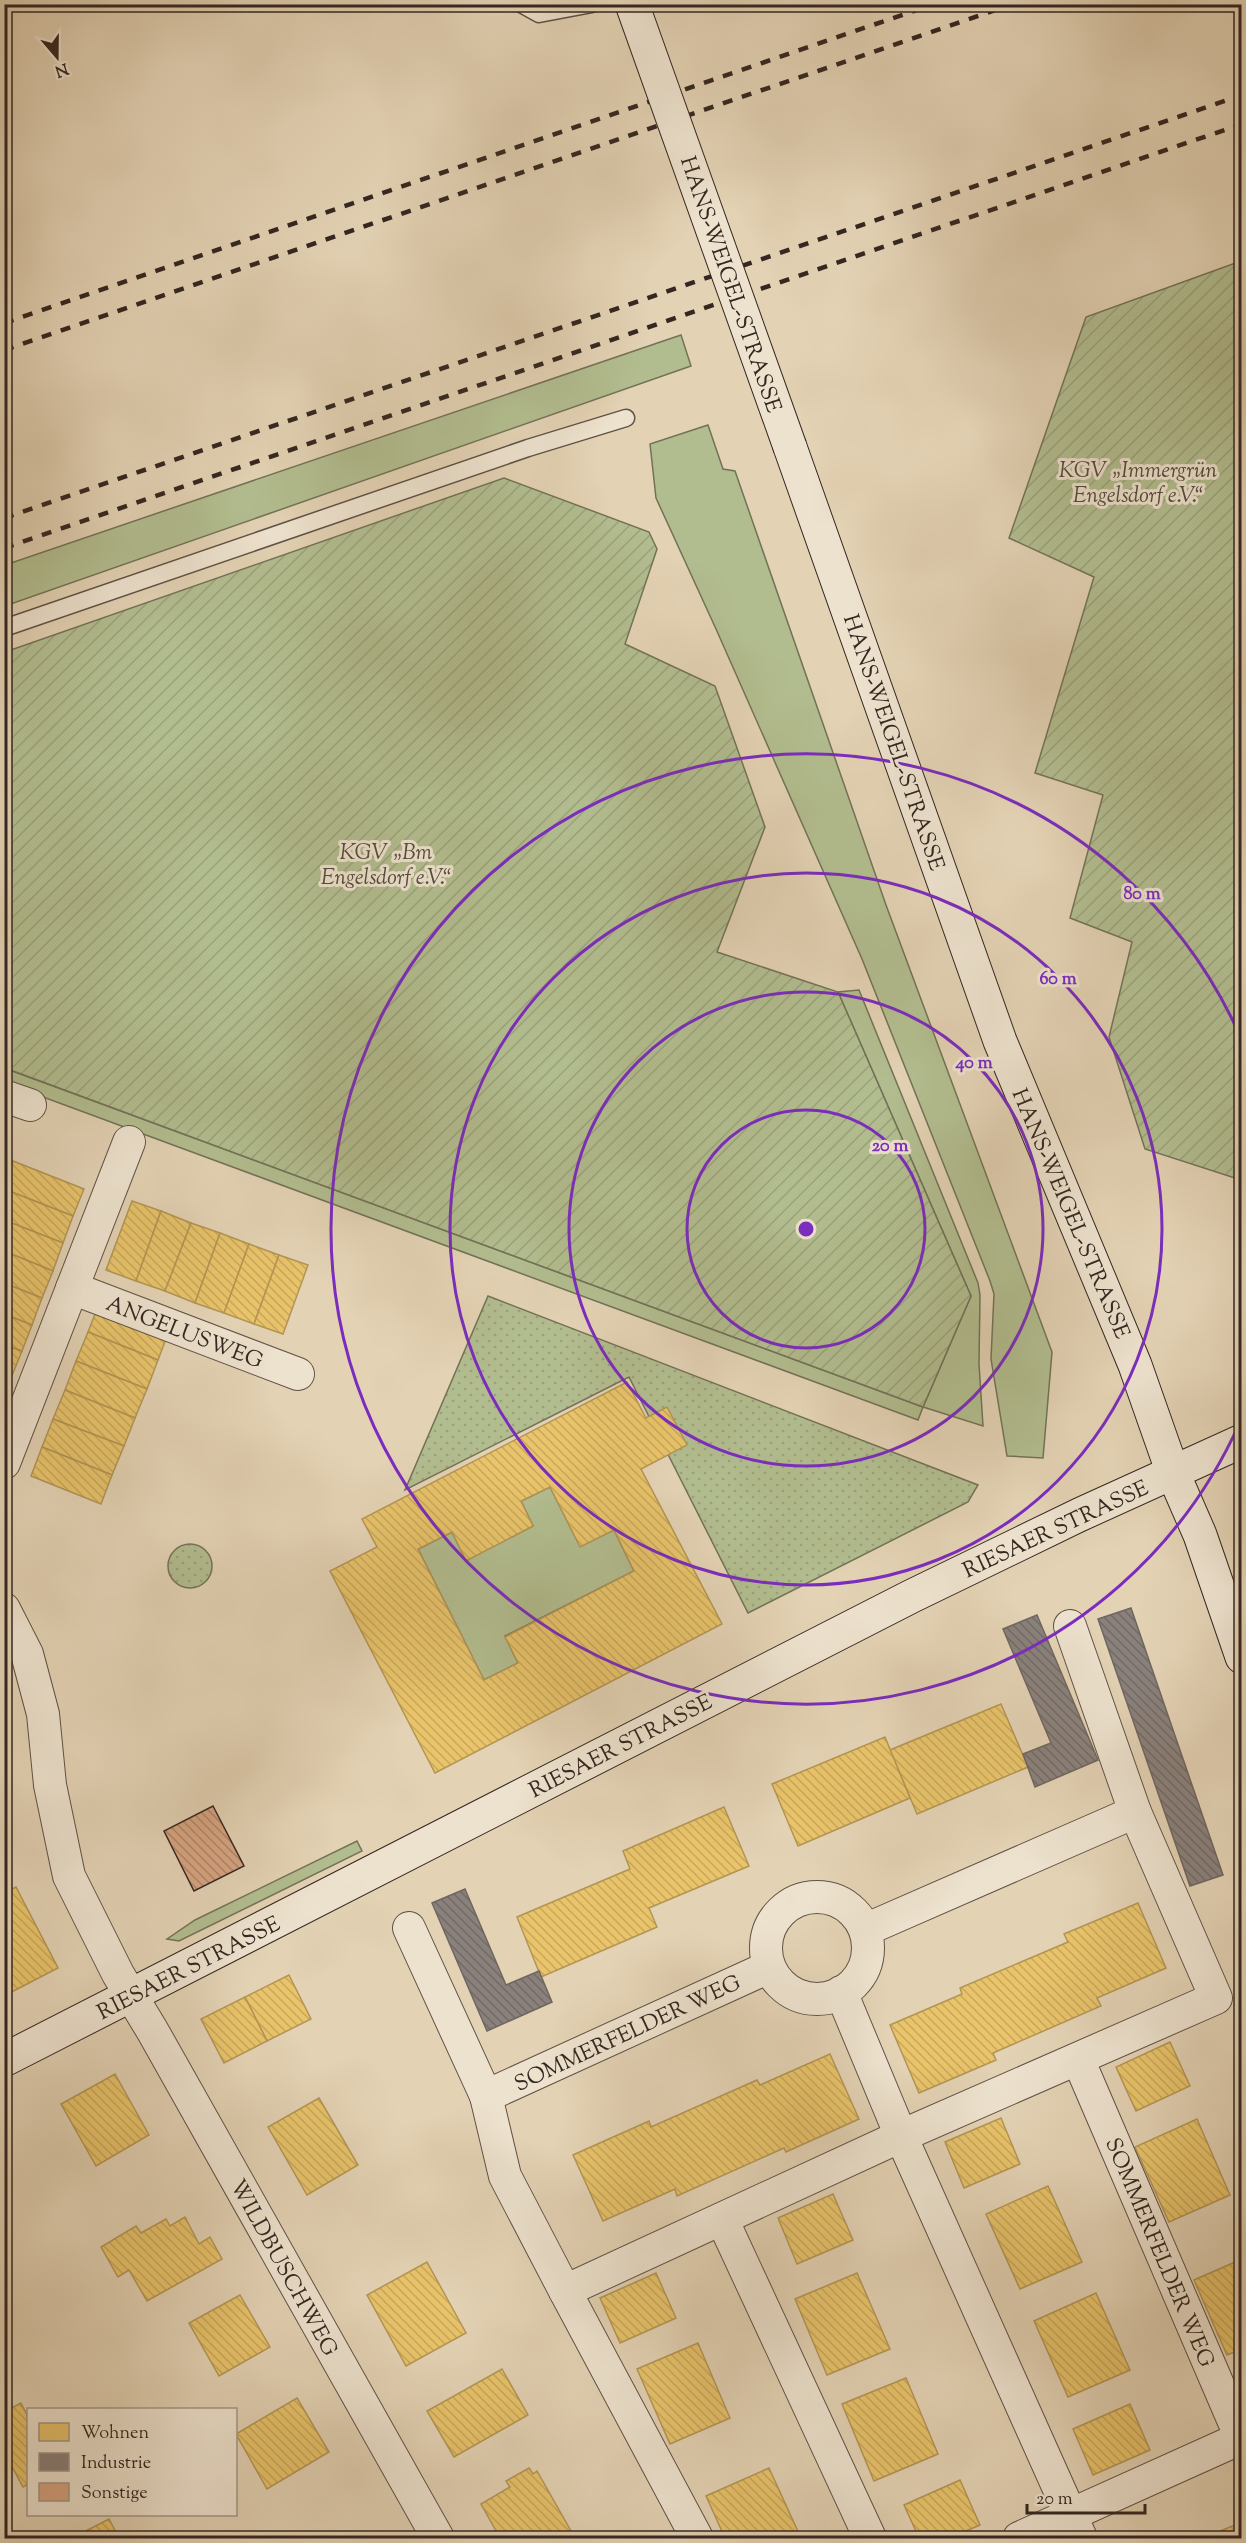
<svg xmlns="http://www.w3.org/2000/svg" width="1246" height="2543" font-family="'Sorts Mill Goudy',serif">
<style>
.grass{fill:#b2bd8f;stroke:#737258;stroke-width:1.5}
.park{fill:url(#park-dots);stroke:#737258;stroke-width:1.5}
.garden{fill:url(#garden-furrows);stroke:#737258;stroke-width:1.5}
.homes{fill:url(#homes-back-hatch);stroke:#b39554;stroke-width:1.5;fill-rule:evenodd}
.industry{fill:url(#industry-back-hatch);stroke:#706661;stroke-width:1.5}
.building{fill:url(#building-back-hatch);stroke:#342721;stroke-width:1.5}
.lines{fill:none;stroke-linecap:round;stroke-linejoin:round}
.lane-casing{stroke:#605246;stroke-width:19}
.street-casing{stroke:#605246;stroke-width:34}
.secondary-casing{stroke:#342721;stroke-width:35}
.lane{stroke:#ede2ce;stroke-width:16}
.street{stroke:#ede2ce;stroke-width:32}
.secondary{stroke:#ede2ce;stroke-width:33}
.rail{stroke:#342721;stroke-width:4.5;stroke-dasharray:10 10;stroke-linecap:butt}
.secondary-bridge-casing{stroke:#342721;stroke-width:35;stroke-linecap:butt}
.secondary-bridge{stroke:#ede2ce;stroke-width:33}
.ring{fill:none;stroke:#7b2cbf;stroke-width:3}
.labels{text-anchor:middle;stroke-width:6;stroke-linejoin:round;paint-order:stroke}
.street-label{font-size:22px;fill:#342721;stroke:#ede2ce}
.park-label{font-size:22px;font-style:italic;fill:#544c3c;stroke:#ede2ce}
.centre{fill:#7b2cbf;stroke:#ede2ce;stroke-width:3}
.ring-label{font-size:18px;text-anchor:middle;font-weight:bold;fill:#7b2cbf;stroke:#ede2ce;stroke-width:6;stroke-linejoin:round;paint-order:stroke}
</style>
<defs>
<pattern id="park-dots" width="8" height="8" patternUnits="userSpaceOnUse" patternTransform="scale(1.5)"><rect width="8" height="8" fill="#b2bd8f"/><path d="M2 2h.1M6 6h.1" fill="none" stroke="#9aa27b" stroke-width="1.8" stroke-linecap="round"/></pattern>
<pattern id="garden-furrows" width="10" height="10" patternUnits="userSpaceOnUse" patternTransform="scale(1.5)"><rect width="10" height="10" fill="#b2bd8f"/><path d="M-1 1l2-2M0 10L10 0M9 11l2-2" fill="none" stroke="#9aa27b"/></pattern>
<pattern id="homes-back-hatch" width="6" height="6" patternUnits="userSpaceOnUse" patternTransform="scale(1.5)"><rect width="6" height="6" fill="#e9c46a"/><path d="M-1 5l2 2M0 0l6 6M5-1l2 2" fill="none" stroke="#c8a85c"/></pattern>
<pattern id="industry-back-hatch" width="6" height="6" patternUnits="userSpaceOnUse" patternTransform="scale(1.5)"><rect width="6" height="6" fill="#8a817c"/><path d="M-1 5l2 2M0 0l6 6M5-1l2 2" fill="none" stroke="#726a65"/></pattern>
<pattern id="building-back-hatch" width="6" height="6" patternUnits="userSpaceOnUse" patternTransform="scale(1.5)"><rect width="6" height="6" fill="#d7a481"/><path d="M-1 5l2 2M0 0l6 6M5-1l2 2" fill="none" stroke="#af8669"/></pattern>
</defs>
<rect width="100%" height="100%" fill="#e3d2b4"/>
<filter id="stains"><feTurbulence type="fractalNoise" baseFrequency=".00333" numOctaves="4"/><feColorMatrix values="0 0 0 0 .2 0 0 0 0 .09 0 0 0 0 .02 0 0 0 .5 -.17"/></filter>
<radialGradient id="worn" r=".72"><stop offset=".6" stop-color="#630" stop-opacity="0"/><stop offset="1" stop-color="#630" stop-opacity=".3"/></radialGradient>
<g class="grass">
<polygon points="681,335 691,366 5,606 5,565"/>
<polygon points="708,425 723,469 735,471 886,905 1052,1352 1043,1458 1007,1456 991,1359 994,1294 990,1281 862,959 716,629 656,498 650,444"/>
<polygon points="859,990 978,1283 980,1295 979,1364 983,1426 923,1407 918,1420 5,1083 4,1068 923,1407 971,1296 838,992"/>
<polygon points="550,1487 580,1546 614,1530 634,1571 505,1636 518,1663 484,1680 418,1549 452,1532 466,1560 533,1526 521,1501"/>
<polygon points="357,1841 362,1851 179,1941 167,1939 195,1920"/>
</g>
<g class="park">
<polygon points="488,1296 978,1485 968,1502 748,1613 629,1377 405,1490"/>
<circle cx="190" cy="1566" r="22"/>
</g>
<g class="garden">
<polygon points="1241,261 1242,261 1241,1180 1145,1149 1109,1037 1132,942 1070,918 1103,795 1035,773 1094,577 1009,538 1086,317"/>
<polygon points="504,478 649,532 657,549 625,644 715,686 765,827 717,952 838,992 971,1296 923,1407 5,1068 5,652"/>
</g>
<g class="homes">
<polygon points="13,1161 84,1189 73,1216 4,1189"/>
<polygon points="4,1189 73,1216 63,1243 4,1220"/>
<polygon points="132,1201 161,1211 136,1281 106,1270"/>
<polygon points="161,1211 191,1223 165,1291 136,1281"/>
<polygon points="4,1220 63,1243 53,1271 4,1251"/>
<polygon points="191,1223 220,1233 195,1303 165,1291"/>
<polygon points="220,1233 249,1244 224,1313 195,1303"/>
<polygon points="249,1244 279,1255 254,1324 224,1313"/>
<polygon points="4,1251 53,1271 42,1298 4,1283"/>
<polygon points="279,1255 308,1265 283,1334 254,1324"/>
<polygon points="4,1283 42,1298 32,1325 4,1314"/>
<polygon points="99,1304 169,1331 158,1360 88,1332"/>
<polygon points="4,1314 32,1325 22,1351 4,1345"/>
<polygon points="88,1332 158,1360 147,1389 76,1361"/>
<polygon points="4,1345 22,1351 11,1378 4,1376"/>
<polygon points="76,1361 147,1389 135,1418 65,1390"/>
<path d="M627 1382 646 1418 667 1407 687 1445 641 1469 722 1624 435 1773 330 1571 377 1547 362 1519ZM550 1487 580 1547 614 1530 634 1571 505 1637 518 1663 484 1680 418 1549 452 1532 466 1561 533 1526 521 1501Z"/>
<polygon points="65,1390 135,1418 124,1446 53,1419"/>
<polygon points="53,1419 124,1446 112,1475 42,1447"/>
<polygon points="42,1447 112,1475 101,1504 31,1476"/>
<polygon points="1001,1704 1028,1767 917,1814 890,1750"/>
<polygon points="885,1737 910,1798 798,1846 772,1784"/>
<polygon points="724,1807 749,1866 649,1908 657,1927 541,1977 517,1917 630,1869 623,1851"/>
<polygon points="16,1887 58,1968 4,1996 4,1893"/>
<polygon points="1138,1903 1166,1968 1097,1998 1101,2006 993,2053 996,2060 919,2093 890,2025 962,1994 960,1988 1068,1942 1064,1934"/>
<polygon points="289,1975 311,2019 267,2041 245,1997"/>
<polygon points="245,1997 267,2041 224,2063 201,2019"/>
<polygon points="1170,2042 1190,2086 1136,2111 1116,2067"/>
<polygon points="830,2054 859,2119 786,2152 784,2148 677,2196 675,2189 603,2221 573,2155 649,2121 651,2127 757,2080 760,2085"/>
<polygon points="115,2074 149,2135 96,2166 61,2104"/>
<polygon points="319,2098 358,2165 307,2195 268,2127"/>
<polygon points="1001,2118 1020,2164 964,2188 945,2142"/>
<polygon points="1197,2119 1230,2195 1169,2222 1135,2147"/>
<polygon points="1048,2186 1082,2262 1020,2289 986,2214"/>
<polygon points="833,2194 853,2240 797,2264 778,2218"/>
<polygon points="185,2217 199,2244 210,2237 222,2259 147,2301 129,2270 118,2277 101,2247 136,2226 141,2233 166,2219 170,2226"/>
<polygon points="1242,2259 1242,2349 1227,2355 1194,2280"/>
<polygon points="427,2262 466,2333 406,2366 367,2295"/>
<polygon points="656,2273 676,2318 620,2343 600,2298"/>
<polygon points="857,2273 890,2349 827,2375 795,2299"/>
<polygon points="1096,2293 1130,2370 1068,2397 1034,2321"/>
<polygon points="240,2295 270,2347 219,2376 189,2323"/>
<polygon points="698,2343 730,2418 670,2444 637,2369"/>
<polygon points="502,2369 528,2415 454,2457 427,2411"/>
<polygon points="906,2378 938,2454 874,2481 842,2404"/>
<polygon points="297,2398 329,2452 267,2489 236,2434"/>
<polygon points="21,2403 28,2417 28,2484 23,2487 4,2452 4,2412"/>
<polygon points="1130,2404 1150,2450 1093,2475 1073,2429"/>
<polygon points="529,2468 533,2474 537,2471 575,2538 500,2538 481,2504 510,2487 506,2481"/>
<polygon points="769,2468 801,2538 725,2538 706,2496"/>
<polygon points="960,2480 980,2525 950,2538 919,2538 904,2505"/>
<polygon points="109,2519 119,2538 72,2538"/>
<polygon points="1242,2522 1242,2538 1192,2538 1206,2532 1208,2536"/>
</g>
<g class="industry">
<polygon points="1131,1608 1223,1875 1190,1886 1098,1619"/>
<polygon points="1037,1615 1098,1760 1035,1787 1023,1754 1051,1743 1003,1629"/>
<polygon points="465,1889 506,1985 539,1971 552,2002 487,2031 432,1903"/>
</g>
<polygon class="building" points="213,1806 244,1866 194,1891 164,1831"/>
<g class="lines">
<g class="lane-casing">
<g id="lane">
<polyline points="521,4 539,14 592,4"/>
<polyline points="4,628 528,448 626,418"/>
</g>
</g>
<g class="street-casing">
<g id="street">
<polyline points="4,1096 30,1105"/>
<polyline points="72,1288 298,1374"/>
<polyline points="4,1463 129,1142"/>
<polyline points="4,1609 27,1654 43,1714 50,1785 69,1876 118,1974 152,2030 438,2538"/>
<circle cx="817" cy="1948" r="51"/>
<polyline points="409,1928 486,2096 769,1967"/>
<polyline points="865,1930 1135,1812 1070,1626"/>
<polyline points="841,1992 901,2136 1081,2538"/>
<polyline points="486,2096 505,2176 565,2291 901,2136 1216,1998 1135,1812"/>
<polyline points="722,2219 870,2538"/>
<polyline points="565,2291 697,2538"/>
<polyline points="1019,2538 1241,2438 1078,2059"/>
</g>
</g>
<g class="secondary-casing">
<g id="secondary">
<polyline points="790,447 1000,1041 1135,1365 1173,1473 1200,1535 1242,1657"/>
<polyline points="4,2060 912,1596 1079,1515 1242,1441"/>
</g>
</g>
<use href="#lane" class="lane"/>
<use href="#street" class="street"/>
<use href="#secondary" class="secondary"/>
<g class="rail">
<polyline points="4,323 934,4"/>
<polyline points="4,350 1013,4"/>
<polyline points="4,518 1242,95"/>
<polyline points="4,548 1242,124"/>
</g>
<g class="secondary-bridge-casing">
<polyline id="secondary-bridge" points="632,4 790,447"/>
</g>
<use href="#secondary-bridge" class="secondary-bridge"/>
</g>
<g class="ring">
<circle cx="806" cy="1229" r="119"/>
<circle cx="806" cy="1229" r="237"/>
<circle cx="806" cy="1229" r="356"/>
<path d="M1240 1422A475 475 0 1 1 1240 1036"/>
</g>
<g class="labels">
<g class="street-label">
<text transform="translate(732 284) rotate(71)" y="8">HANS-WEIGEL-STRASSE</text>
<text transform="translate(895 742) rotate(71)" y="8">HANS-WEIGEL-STRASSE</text>
<text transform="translate(1072 1213) rotate(67)" y="8">HANS-WEIGEL-STRASSE</text>
<text transform="translate(185 1331) rotate(21)" y="8">ANGELUSWEG</text>
<text transform="translate(1055 1528) rotate(-25)" y="8">RIESAER STRASSE</text>
<text transform="translate(620 1745) rotate(-27)" y="8">RIESAER STRASSE</text>
<text transform="translate(188 1967) rotate(-27)" y="8">RIESAER STRASSE</text>
<text transform="translate(627 2032) rotate(-25)" y="8">SOMMERFELDER WEG</text>
<text transform="translate(1161 2252) rotate(67)" y="8">SOMMERFELDER WEG</text>
<text transform="translate(285 2267) rotate(61)" y="8">WILDBUSCHWEG</text>
</g>
<g class="park-label">
<text x="1138" y="477">KGV „Immergrün<tspan x="1138" dy="25">Engelsdorf e.V.“</tspan></text>
<text x="386" y="859">KGV „Bm<tspan x="386" dy="25">Engelsdorf e.V.“</tspan></text>
</g>
</g>
<circle cx="806" cy="1229" r="9" class="centre"/>
<g class="ring-label">
<text x="1142" y="899">80 m</text>
<text x="1058" y="984">60 m</text>
<text x="974" y="1068">40 m</text>
<text x="890" y="1151">20 m</text>
</g>
<rect width="1246" height="2543" fill="none" stroke="#e3d2b4" stroke-width="24"/>
<rect x="6" y="6" width="1234" height="2531" fill="none" stroke="#342721" stroke-width="3"/>
<rect x="12" y="12" width="1222" height="2519" fill="none" stroke="#342721" stroke-width="1.5"/>
<rect x="27" y="2408" width="210" height="108" fill="#ede2ce" stroke="#a39789" stroke-width="1.5"/>
<rect x="39" y="2423" width="30" height="18" fill="#e9c46a" stroke="#a39789" stroke-width="1.5"/>
<text x="81" y="2438" font-size="18" fill="#342721">Wohnen</text>
<rect x="39" y="2453" width="30" height="18" fill="#8a817c" stroke="#a39789" stroke-width="1.5"/>
<text x="81" y="2468" font-size="18" fill="#342721">Industrie</text>
<rect x="39" y="2483" width="30" height="18" fill="#d7a481" stroke="#a39789" stroke-width="1.5"/>
<text x="81" y="2498" font-size="18" fill="#342721">Sonstige</text>
<g transform="translate(57 57) rotate(160)" stroke="#ede2ce" stroke-width="4.5" paint-order="stroke">
<path d="M0-4.5L10 22L0 15L-10 22Z" fill="#342721"/>
<text y="-9" font-size="16" font-weight="bold" text-anchor="middle" fill="#342721">N</text>
</g>
<path d="M1027 2504v9h118v-9" fill="none" stroke="#342721" stroke-width="3"/>
<text x="1036" y="2504" font-size="18" fill="#342721" stroke="#ede2ce" stroke-width="4.5" paint-order="stroke">20 m</text>
<rect width="100%" height="100%" filter="url(#stains)"/>
<rect width="100%" height="100%" fill="url(#worn)"/>
</svg>
